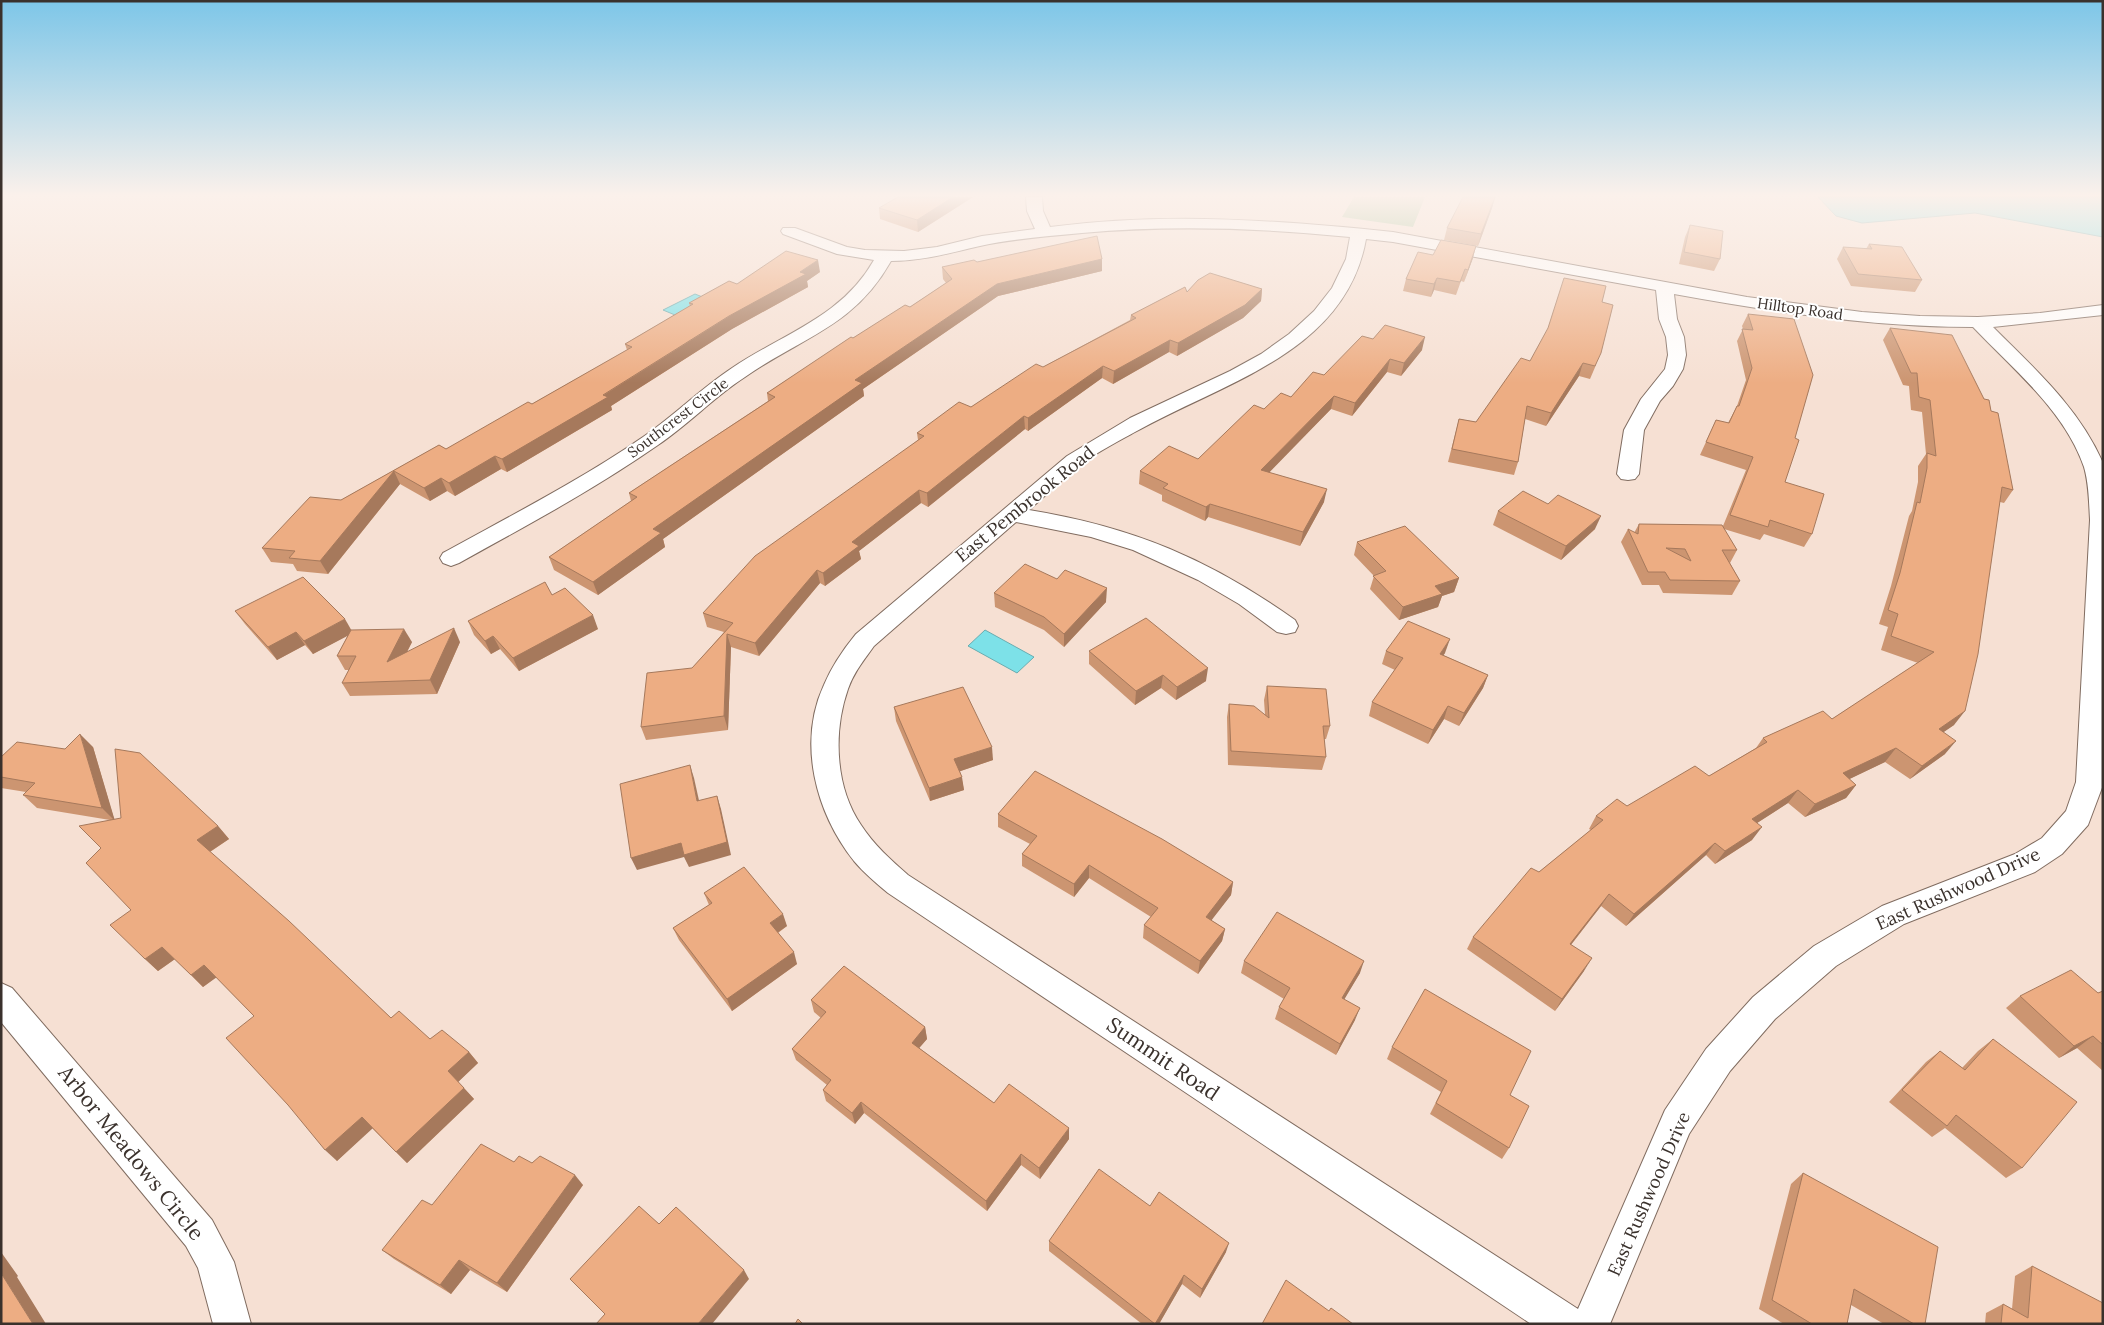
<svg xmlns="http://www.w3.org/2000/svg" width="2104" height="1325" font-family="Lora,serif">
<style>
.green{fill:#99be90}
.water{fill:#7de1e8;stroke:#69acb0}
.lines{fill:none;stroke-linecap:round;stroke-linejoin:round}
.minor-casing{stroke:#806c60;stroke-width:2}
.minor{fill:#fff;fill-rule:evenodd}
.wall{fill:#cc9571}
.shaded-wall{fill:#a6795c}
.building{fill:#edad83;stroke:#a6795c;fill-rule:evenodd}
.labels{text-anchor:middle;stroke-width:4;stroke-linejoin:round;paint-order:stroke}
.far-street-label{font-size:15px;fill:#3a312c;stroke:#fff}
.street-label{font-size:18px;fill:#3a312c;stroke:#fff}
.near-street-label{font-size:21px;fill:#3a312c;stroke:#fff}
</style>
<rect width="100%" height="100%" fill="#f6e0d3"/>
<polygon class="green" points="1354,197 1425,197 1413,227 1342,217"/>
<g class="water">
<polygon points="1818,197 2103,197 2103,237 1975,213 1862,223 1836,216"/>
<polygon points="695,294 705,298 675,315 663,310"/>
<polygon points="985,630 1034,657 1017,673 968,646"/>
</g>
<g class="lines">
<g class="minor-casing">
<g id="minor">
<path d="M1026 197H1042L1043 211 1050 227C1167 212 1277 220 1393 232L1747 297 1862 312 1920 316 1978 317 2040 313 2103 305V315L1993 327C2034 368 2079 408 2103 463V785L2088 825 2062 854 2035 872 1904 924 1836 966 1775 1019 1730 1071 1689 1134 1610 1324H1531L888 893C876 883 864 873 854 861 816 813 797 743 824 685 832 666 843 650 856 634L1067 456 1130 418 1230 371 1261 354 1289 334 1314 311 1332 288 1346 259 1350 237C1261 228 1171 225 1082 233 1048 236 1013 239 980 246 950 253 922 261 891 261 854 327 802 337 745 377 714 397 689 424 658 445 595 489 526 526 459 563L451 566 443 563 440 558 443 553C510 516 579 481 643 437 674 416 700 389 732 368 784 333 842 317 874 260L837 254 783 234 781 231 783 228H795L847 247 865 250 904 251 937 247 982 236 1035 229 1027 211ZM1366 239 1393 242 1656 290 1659 319 1666 337 1668 355 1665 369 1641 399 1624 430 1617 474 1621 479 1628 480 1635 479 1639 474 1644 430 1660 401 1673 386 1683 369 1686 355 1684 337 1677 319 1674 294C1773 312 1872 327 1973 327 2013 369 2065 411 2084 467 2089 484 2089 503 2090 520L2076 782 2066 811 2042 838 2015 854 1882 906 1814 946 1753 997 1706 1049 1665 1110 1578 1309 908 875C891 860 874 845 861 825 835 787 833 732 848 689 854 672 864 660 874 646L1016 522 1091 537 1133 550 1198 580 1239 604 1277 632 1286 634 1295 632 1298 626 1295 620C1209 559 1133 527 1029 510 1046 495 1063 479 1080 465 1097 452 1117 442 1135 432 1222 383 1346 353 1366 239Z"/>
<polygon points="1,983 12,988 212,1220 234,1262 251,1324 213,1324 198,1268 186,1246 1,1022"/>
</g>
</g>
<use href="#minor" class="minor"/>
</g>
<g class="wall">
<polygon points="973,197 918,232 880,219 879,208"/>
<polygon points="1495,197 1492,208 1478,246 1444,240 1447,228"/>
<polygon points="1690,225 1720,259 1714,271 1679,264 1685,237"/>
<polygon points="1869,244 1922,280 1915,292 1851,286 1837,259 1843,247 1866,249"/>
<polygon points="1433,255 1473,258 1464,282 1461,281 1456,295 1434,290 1431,297 1403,291 1406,279"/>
<polygon points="1102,259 1102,271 998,296 863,389 864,396 663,539 665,547 598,595 554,570 549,557 631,501 629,493 768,401 767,393 853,338 910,307 946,283 943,279 942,267 977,262"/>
<polygon points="820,272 807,281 808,287 732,329 611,406 612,410 507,472 501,469 455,496 447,491 430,501 400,484 328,574 297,571 293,564 271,562 262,548 341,500 439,445 446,449 532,404 627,350 625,344 690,306 689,303 737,284"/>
<polygon points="1262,289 1261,301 1243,318 1177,356 1169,352 1113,384 1102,378 1028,431 1025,429 928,507 921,503 859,551 861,559 825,586 820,583 759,656 731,647 728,730 646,740 641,727 724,632 707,627 703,613 918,440 917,433 971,407 1043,367 1130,320 1131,315 1187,292"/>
<polygon points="1602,302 1596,365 1590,379 1579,376 1546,426 1525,419 1518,462 1514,475 1448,462 1459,419 1476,422 1530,361"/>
<polygon points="1748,314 1795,438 1785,482 1812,534 1804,547 1764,534 1760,540 1724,529 1737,550 1730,563 1740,581 1732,595 1663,593 1659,585 1642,585 1621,542 1628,529 1634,533 1639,524 1723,526 1746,470 1700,455 1716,420 1728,423 1737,406 1746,380 1737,341 1743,329 1742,326"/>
<polygon points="1890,328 1984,399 1991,411 2013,490 2004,503 2000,502 1954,725 1943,732 1945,754 1910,779 1885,762 1849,779 1856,785 1846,798 1805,817 1788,803 1757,823 1752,840 1715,864 1706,855 1626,926 1601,906 1571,945 1584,971 1555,1011 1467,949 1473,937 1539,872 1591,830 1589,829 1596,816 1627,806 1709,776 1756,748 1763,738 1832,719 1918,663 1881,650 1888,627 1879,624 1891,586 1909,516 1912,511 1918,482 1918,466 1926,454 1922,412 1911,410 1909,386 1903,385 1883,340"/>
<polygon points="1373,339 1422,350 1401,376 1387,372 1352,416 1331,409 1269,472 1324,502 1300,546 1208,517 1205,521 1162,501 1162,495 1139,484 1140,471 1198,459 1264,409 1291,397 1324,375"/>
<polygon points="1498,511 1595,529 1561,560 1493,525"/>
<polygon points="1357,542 1459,578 1454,592 1442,596 1438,607 1399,620 1370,589 1374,576 1354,555"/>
<polygon points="994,593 1106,602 1064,647 1044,630 995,607"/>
<polygon points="552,595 598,629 519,671 500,649 491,654 474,635 468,621"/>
<polygon points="235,611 352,630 412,642 407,652 460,642 437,694 350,696 342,683 349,670 345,670 337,656 348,635 313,654 305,645 277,660 245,624"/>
<polygon points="1089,651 1206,681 1176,700 1161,688 1135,705 1089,664"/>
<polygon points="1386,651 1445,653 1443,655 1488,675 1483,688 1459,726 1444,719 1428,744 1369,716 1372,702 1395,670 1382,664"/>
<polygon points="1267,686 1330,726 1326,739 1324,739 1326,757 1322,770 1228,765 1227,717 1229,704 1265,715 1264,700"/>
<polygon points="894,707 993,760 960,771 964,790 930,801 896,721"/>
<polygon points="93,747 114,819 218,826 229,839 210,852 391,1018 430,1039 469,1052 478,1063 458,1082 474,1099 407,1163 372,1128 337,1161 254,1016 216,977 203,987 175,959 158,971 145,959 131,910 101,848 110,820 37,808 23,795 26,792 1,788 1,757 65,749"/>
<polygon points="998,814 1233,882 1231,895 1211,920 1225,929 1222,941 1198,974 1143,938 1144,925 1151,917 1089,878 1074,897 1022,866 1022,854 1030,844 998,827"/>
<polygon points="704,893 787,926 778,933 797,964 732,1011 679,940 673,928 709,905"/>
<polygon points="1244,961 1360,973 1344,999 1355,1020 1336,1055 1275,1019 1279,1007 1284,999 1241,973"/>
<polygon points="2103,991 2103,1071 2077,1048 2059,1058 2006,1008 2020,996 2098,993"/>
<polygon points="811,1000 925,1027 927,1039 919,1048 994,1103 1069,1139 1040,1179 1021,1165 987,1211 864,1113 855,1124 826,1101 823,1090 827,1085 796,1060 792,1049 821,1018 814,1012"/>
<polygon points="1993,1039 2022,1168 2006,1178 1945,1128 1932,1137 1889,1102 1926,1062 1940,1051 1962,1068 1978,1051"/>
<polygon points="1392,1047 1510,1095 1509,1148 1502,1159 1430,1114 1441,1092 1387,1059"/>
<polygon points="514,1162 532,1163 583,1185 507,1292 470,1270 451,1294 394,1259 382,1250 432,1205"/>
<polygon points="1803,1173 1925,1324 1884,1324 1851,1305 1847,1324 1784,1324 1759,1309 1791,1184"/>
<polygon points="1150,1206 1226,1252 1200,1298 1182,1284 1159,1324 1142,1324 1049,1251 1049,1241"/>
<polygon points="2032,1266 2103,1324 1985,1324 1986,1313 2003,1304 2012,1309 2015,1276"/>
</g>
<g class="shaded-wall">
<polygon points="953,197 973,197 918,232 917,220"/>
<polygon points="1495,197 1492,208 1478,246 1481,234"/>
<polygon points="1476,246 1473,258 1464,282"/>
<polygon points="1102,259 1102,271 998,296 863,389 864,396 663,539 665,547 598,595 593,582 653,529 855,380 997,284"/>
<polygon points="818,260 820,272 807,281 808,287 732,329 611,406 612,410 507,472 502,459 800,272"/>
<polygon points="1437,278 1434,290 1431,297 1434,284"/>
<polygon points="1262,289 1261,301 1243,318 1177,356 1178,343"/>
<polygon points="1425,337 1422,350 1401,376 1404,363"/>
<polygon points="1170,340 1169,352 1113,384 1114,371"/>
<polygon points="1390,359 1387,372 1352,416 1355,403"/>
<polygon points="1583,363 1579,376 1546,426 1551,413"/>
<polygon points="1103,366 1102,378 1028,431 1028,418"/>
<polygon points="1334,396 1331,409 1259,483 1261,470"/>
<polygon points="1024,416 1025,429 928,507 927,493"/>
<polygon points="495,456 501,469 455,496 449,483"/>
<polygon points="394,471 400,484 328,574 320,561"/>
<polygon points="441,478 447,491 430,501 424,488"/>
<polygon points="1327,489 1324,502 1300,546 1303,532"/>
<polygon points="919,490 921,503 859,551 861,559 825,586 823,573 852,542"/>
<polygon points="1210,504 1208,517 1205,521 1206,507"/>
<polygon points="1601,516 1595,529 1561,560 1566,546"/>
<polygon points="817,570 820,583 759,656 755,643"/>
<polygon points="1459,578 1454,592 1442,596 1438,607 1399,620 1403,607 1435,586"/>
<polygon points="1107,588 1106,602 1064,647 1064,634"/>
<polygon points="593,615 598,629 519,671 513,658"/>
<polygon points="345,619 353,633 313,654 304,641"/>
<polygon points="454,628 460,642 437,694 430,680"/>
<polygon points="404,629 412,642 395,675 387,662"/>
<polygon points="296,632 305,645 277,660 268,647"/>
<polygon points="727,634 731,647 728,730 724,716"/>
<polygon points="493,636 500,649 491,654 485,641"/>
<polygon points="1450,639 1445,653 1435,667 1440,654"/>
<polygon points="1208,668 1206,681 1176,700 1177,687"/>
<polygon points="1163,675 1161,688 1135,705 1136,691"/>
<polygon points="1488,675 1483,688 1459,726 1464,713"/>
<polygon points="1448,706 1444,719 1428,744 1433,730"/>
<polygon points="1965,711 1954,725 1928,743 1939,729"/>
<polygon points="80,734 93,747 115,821 102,808"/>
<polygon points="1956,741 1945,754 1910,779 1922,766"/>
<polygon points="992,747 993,760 955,773 954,759"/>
<polygon points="1896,748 1885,762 1833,787 1843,773"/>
<polygon points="690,765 694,778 702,814 697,801"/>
<polygon points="962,777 964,790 930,801 929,788"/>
<polygon points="1856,785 1846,798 1805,817 1815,804"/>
<polygon points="1798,790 1788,803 1743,832 1752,819"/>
<polygon points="717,796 721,809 731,855 689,867 684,857 637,870 631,858"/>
<polygon points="218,826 229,839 208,853 197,840"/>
<polygon points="1762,827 1752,840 1715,864 1725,851"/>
<polygon points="1715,843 1706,855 1626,926 1634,914"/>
<polygon points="1089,865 1089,878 1074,897 1074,884"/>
<polygon points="1233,882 1231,895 1204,930 1206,917"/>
<polygon points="1609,894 1601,906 1562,956 1570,944"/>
<polygon points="783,914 787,926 774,935 770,923"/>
<polygon points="1225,929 1222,941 1198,974 1200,961"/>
<polygon points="162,947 175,959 158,971 145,959"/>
<polygon points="794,952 797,964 732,1011 727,999"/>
<polygon points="1592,958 1584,971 1555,1011 1562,999"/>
<polygon points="1364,961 1360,973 1338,1010 1342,998"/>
<polygon points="204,965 217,977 203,987 191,975"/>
<polygon points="1360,1008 1355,1020 1336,1055 1340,1044"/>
<polygon points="925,1027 927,1039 914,1054 912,1043"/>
<polygon points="2093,1036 2077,1048 2059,1058 2074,1046"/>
<polygon points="469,1052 478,1063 457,1083 448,1071"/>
<polygon points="464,1088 474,1099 407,1163 396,1152"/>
<polygon points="861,1102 864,1113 855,1124 852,1113"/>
<polygon points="362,1117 373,1128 337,1161 325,1150"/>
<polygon points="1069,1128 1069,1139 1040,1179 1039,1168"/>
<polygon points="1021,1154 1021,1165 987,1211 986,1201"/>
<polygon points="575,1175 583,1185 507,1292 497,1283"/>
<polygon points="1229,1243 1226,1252 1200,1298 1202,1289"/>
<polygon points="1,1252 18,1276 17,1277 46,1324 33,1324 1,1273"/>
<polygon points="459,1260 470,1270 451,1294 440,1285"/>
<polygon points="744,1270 749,1279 712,1324 698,1324"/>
<polygon points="1184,1275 1182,1284 1159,1324 1155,1324"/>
</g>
<g class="building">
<polygon points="898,197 953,197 917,220 879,208"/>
<polygon points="1463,197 1495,197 1481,234 1447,228"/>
<polygon points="1690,225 1723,231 1720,259 1684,252"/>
<polygon points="1097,236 1102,259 997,284 855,380 862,383 653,529 661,533 593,582 549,557 637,497 629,493 775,397 767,393 851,337 853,338 905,305 910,307 952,279 942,267 974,260 977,262"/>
<polygon points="1441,240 1476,246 1468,270 1465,269 1460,282 1437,278 1434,284 1406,279 1418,252 1433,255"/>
<polygon points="1869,244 1902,247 1922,280 1858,274 1843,247 1872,249"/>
<polygon points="786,251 818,260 800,272 806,274 729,316 603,395 608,397 502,459 495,456 449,483 441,478 424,488 394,471 320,561 289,558 295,551 262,548 310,497 341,500 439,445 446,449 528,402 532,404 632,347 625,344 693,304 689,303 729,281 737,284"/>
<polygon points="1210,273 1262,289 1245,305 1178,343 1170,340 1114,371 1103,366 1028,418 1024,416 927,493 919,490 852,542 859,546 823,573 817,570 755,643 727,634 724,716 641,727 647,673 692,668 733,623 703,613 755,556 924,436 917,433 959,402 971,407 1036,364 1043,367 1136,318 1131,315 1185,287 1187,292 1198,280"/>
<polygon points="1564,278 1606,286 1602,302 1613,305 1601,353 1595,366 1583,363 1551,413 1527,406 1518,462 1452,449 1459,419 1476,422 1521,358 1530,361 1548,328"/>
<polygon points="1748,314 1794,319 1813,375 1795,438 1799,440 1785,482 1824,494 1812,534 1770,520 1768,527 1730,515 1753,457 1706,442 1716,420 1729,423 1737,406 1739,406 1752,368 1742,329 1753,330"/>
<polygon points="1385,325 1425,337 1404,363 1390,359 1355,403 1334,396 1261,470 1327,489 1303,532 1210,504 1206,507 1163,488 1168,484 1140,471 1169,446 1198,459 1254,405 1264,409 1281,393 1291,397 1313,372 1324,375 1362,336 1373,339"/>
<polygon points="1890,328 1952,335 1984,399 1989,400 1991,411 1998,413 2013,490 2002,487 1978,654 1965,711 1939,729 1956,741 1922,766 1896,748 1843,773 1856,785 1815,804 1798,790 1752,819 1762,827 1725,851 1715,843 1634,914 1609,894 1570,944 1592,958 1562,999 1473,937 1531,868 1539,872 1603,820 1596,816 1617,799 1627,806 1695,766 1709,776 1767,742 1763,738 1823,711 1832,719 1934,652 1891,636 1898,614 1888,610 1900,573 1917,502 1920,503 1927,468 1927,453 1936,456 1930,400 1919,397 1917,373 1911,373"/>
<polygon points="1523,491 1548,504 1558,495 1601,516 1566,546 1498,511"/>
<path d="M1639 524 1722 525 1737 550H1722L1740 581 1670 580 1665 572H1648L1628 529 1638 534ZM1666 548 1685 549 1691 561Z"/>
<polygon points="1405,526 1459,578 1435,586 1442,594 1403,607 1373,576 1386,571 1357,542"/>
<polygon points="1025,564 1057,579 1065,570 1107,588 1064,634 1044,617 994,593"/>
<polygon points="303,577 345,619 304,641 296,632 268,647 235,611"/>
<polygon points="545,582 552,595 565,588 593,615 513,658 493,636 485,641 468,621"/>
<polygon points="1146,618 1208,668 1177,687 1163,675 1136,691 1089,651"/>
<polygon points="1408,621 1450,639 1440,654 1488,675 1464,713 1448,706 1433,730 1372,702 1403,658 1386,651"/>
<polygon points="454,628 430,680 342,683 356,656 337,656 351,630 404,629 387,662"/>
<polygon points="1267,686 1326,689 1330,726 1323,726 1326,757 1231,751 1229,704 1254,706 1269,718"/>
<polygon points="963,687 992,747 954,759 962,777 929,788 894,707"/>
<polygon points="80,734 102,808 23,795 35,783 1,777 1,757 17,742 65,749"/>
<polygon points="115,749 140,753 218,826 197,840 289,921 391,1018 399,1011 430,1039 442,1030 469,1052 448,1071 464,1088 396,1152 362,1117 325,1150 288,1105 226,1038 254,1016 204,965 191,975 162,947 145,959 110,925 131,910 86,863 101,848 79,826 121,818"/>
<polygon points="690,765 697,801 717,796 727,842 684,855 681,843 631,858 620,784"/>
<polygon points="1035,771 1162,839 1233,882 1206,917 1225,929 1200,961 1144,925 1158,908 1089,865 1074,884 1022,854 1037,836 998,814"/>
<polygon points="744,867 783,914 770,923 794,952 727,999 673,928 712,903 704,893"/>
<polygon points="1277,912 1364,961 1342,998 1360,1008 1340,1044 1279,1007 1290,988 1244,961"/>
<polygon points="844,966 925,1027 912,1043 994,1103 1009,1084 1069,1128 1039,1168 1021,1154 986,1201 861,1102 852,1113 823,1090 831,1080 792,1049 826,1012 811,1000"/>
<polygon points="2071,970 2098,993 2103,991 2103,1045 2093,1036 2074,1046 2020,996"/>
<polygon points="1425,989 1531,1051 1510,1095 1529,1106 1509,1148 1436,1103 1447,1081 1392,1047"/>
<polygon points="1993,1039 2077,1102 2022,1168 1956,1115 1947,1126 1902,1090 1940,1051 1965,1070"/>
<polygon points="481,1144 514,1162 519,1156 532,1163 540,1156 575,1175 497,1283 459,1260 440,1285 382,1250 422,1200 432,1205"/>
<polygon points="1099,1169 1150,1206 1159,1192 1229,1243 1202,1289 1184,1275 1155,1324 1049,1241"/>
<polygon points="1803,1173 1938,1247 1925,1324 1914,1324 1854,1289 1847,1324 1812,1324 1772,1300"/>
<polygon points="639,1206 659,1224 676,1207 744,1270 698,1324 596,1324 605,1314 570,1279"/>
<polygon points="2032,1266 2103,1303 2103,1324 2001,1324 2003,1304 2028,1318"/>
<polygon points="1,1273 33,1324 1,1324"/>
<polygon points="1286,1280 1329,1311 1331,1308 1353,1324 1262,1324"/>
<polygon points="798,1319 803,1324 795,1324"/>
</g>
<linearGradient id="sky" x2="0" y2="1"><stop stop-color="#7dc6e8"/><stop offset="0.51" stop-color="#fbf1eb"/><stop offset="1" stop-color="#fbf1eb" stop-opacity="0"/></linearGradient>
<rect width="2104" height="383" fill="url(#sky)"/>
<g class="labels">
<g class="far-street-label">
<text transform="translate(1800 309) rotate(8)" y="5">Hilltop Road</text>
<text transform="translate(678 418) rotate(-37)" y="5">Southcrest Circle</text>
</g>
<g class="street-label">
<text transform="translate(1025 504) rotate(-39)" y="6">East Pembrook Road</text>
<text transform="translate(1958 889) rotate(-24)" y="6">East Rushwood Drive</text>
<text transform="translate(1649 1194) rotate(-66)" y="6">East Rushwood Drive</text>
</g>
<g class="near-street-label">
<text transform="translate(1163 1059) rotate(34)" y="7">Summit Road</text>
<text transform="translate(131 1153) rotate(51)" y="7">Arbor Meadows Circle</text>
</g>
</g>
<rect width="2104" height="1325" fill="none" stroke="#3a312c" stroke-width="5"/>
</svg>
